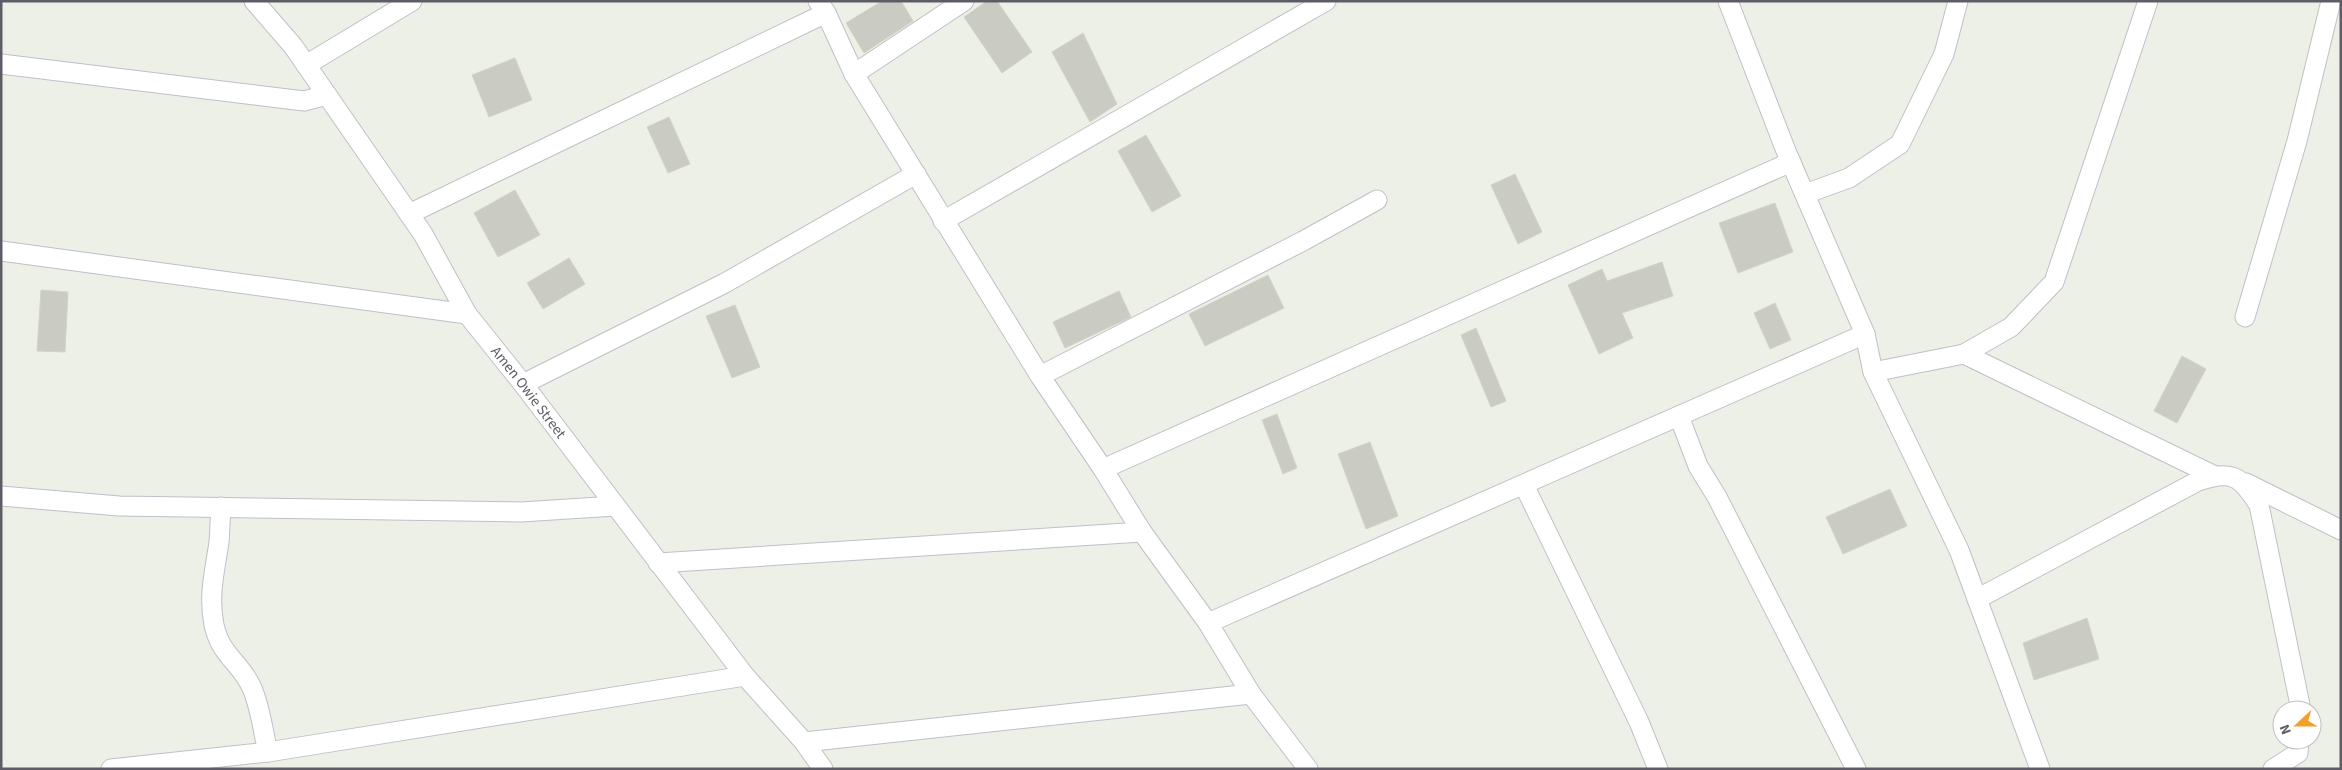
<svg xmlns="http://www.w3.org/2000/svg" width="2342" height="770" font-family="'Source Sans 3',sans-serif">
<style>
.building{fill:#cacbc2;stroke:#d2d5c4}
.lines{fill:none;stroke-linecap:round;stroke-linejoin:round}
.minor-casing{stroke:#c1bfc7;stroke-width:21}
.minor{stroke:#fff;stroke-width:19}
.labels{text-anchor:middle;stroke-width:5;stroke-linejoin:round;paint-order:stroke}
.street-label{font-size:15px;fill:#5e5d67;stroke:#fff}
</style>
<rect width="100%" height="100%" fill="#edf0e6"/>
<g class="building">
<polygon points="882,1 901,1 913,21 864,53 846,23"/>
<polygon points="987,1 997,1 1032,52 1002,73 964,17"/>
<polygon points="1083,33 1117,104 1090,122 1052,52"/>
<polygon points="515,58 532,100 489,117 472,75"/>
<polygon points="669,117 690,164 668,173 647,127"/>
<polygon points="1146,135 1181,196 1152,212 1118,151"/>
<polygon points="1515,174 1542,232 1518,244 1491,185"/>
<polygon points="515,190 540,235 498,257 474,213"/>
<polygon points="1775,203 1793,252 1738,273 1719,223"/>
<polygon points="569,258 585,284 543,309 527,283"/>
<polygon points="1662,262 1673,296 1622,313 1633,338 1599,354 1568,285 1602,269 1607,281"/>
<polygon points="1268,275 1284,308 1205,346 1189,314"/>
<polygon points="41,290 68,292 65,352 37,351"/>
<polygon points="1119,291 1131,317 1065,348 1053,322"/>
<polygon points="1775,303 1791,340 1770,349 1754,313"/>
<polygon points="735,305 760,367 732,378 706,316"/>
<polygon points="1476,328 1506,401 1491,407 1461,335"/>
<polygon points="2182,356 2206,369 2177,423 2154,411"/>
<polygon points="1277,414 1297,468 1283,474 1262,420"/>
<polygon points="1370,442 1398,516 1366,529 1338,454"/>
<polygon points="1890,489 1907,526 1843,554 1826,517"/>
<polygon points="2087,618 2099,659 2034,680 2023,643"/>
</g>
<g class="lines">
<g class="minor-casing">
<g id="minor">
<path id="s1" d="M254 1 293 46 423 234 467 314 523 384 745 676 804 742 823 769"/>
<polyline points="818,1 826,13 854,74 1040,376 1103,469 1142,532 1208,623 1251,694 1308,769"/>
<polyline points="1728,1 1786,151 1865,334 1873,372 1959,550 2040,769"/>
<polyline points="1,64 304,101 327,95"/>
<polyline points="306,65 412,1"/>
<polyline points="854,74 964,1"/>
<polyline points="1805,194 1849,178 1900,144 1944,54 1958,1"/>
<polyline points="409,214 826,13"/>
<polyline points="943,221 1326,1"/>
<polyline points="1,251 467,314"/>
<polyline points="2245,317 2297,141 2331,1"/>
<polyline points="1964,354 2215,476"/>
<polyline points="1873,372 1964,354 2011,327 2054,282 2148,1"/>
<polyline points="1040,376 1303,241 1377,200"/>
<polyline points="523,384 725,283 916,174"/>
<polyline points="1679,416 1698,466 1717,497 1856,769"/>
<polyline points="1103,469 1791,162"/>
<polyline points="2246,483 2341,530"/>
<polyline points="1524,485 1639,722 1658,769"/>
<polyline points="1,496 119,506 521,512 615,506"/>
<path d="M221 507C220 519 220 530 219 542 215 571 208 594 214 625 221 656 239 661 251 686 260 704 263 732 268 752"/>
<polyline points="658,563 1142,532"/>
<path d="M1977 599 2198 481C2232 470 2240 475 2259 505L2301 710"/>
<polyline points="1208,623 1865,334"/>
<polyline points="804,742 1251,694"/>
<polyline points="111,769 268,752 745,676"/>
<polyline points="2273,769 2298,753 2299,740"/>
</g>
</g>
<use href="#minor" class="minor"/>
</g>
<g class="labels">
<g class="street-label">
<text dy="5" stroke="none"><textPath href="#s1" startOffset="479">Amen Owie Street</textPath></text>
</g>
</g>
<rect width="2342" height="770" fill="none" stroke="#5e5d67" stroke-width="5"/>
<g transform="translate(2297 725) rotate(249)"><circle r="24" fill="#ffffff" stroke="#bfbec2"/>
<path d="M0-4L9 19L0 12L-9 19Z" fill="#f0a12c"/>
<text y="-8" font-size="14" font-weight="bold" text-anchor="middle" fill="#5e5d67">N</text>
</g>
</svg>
